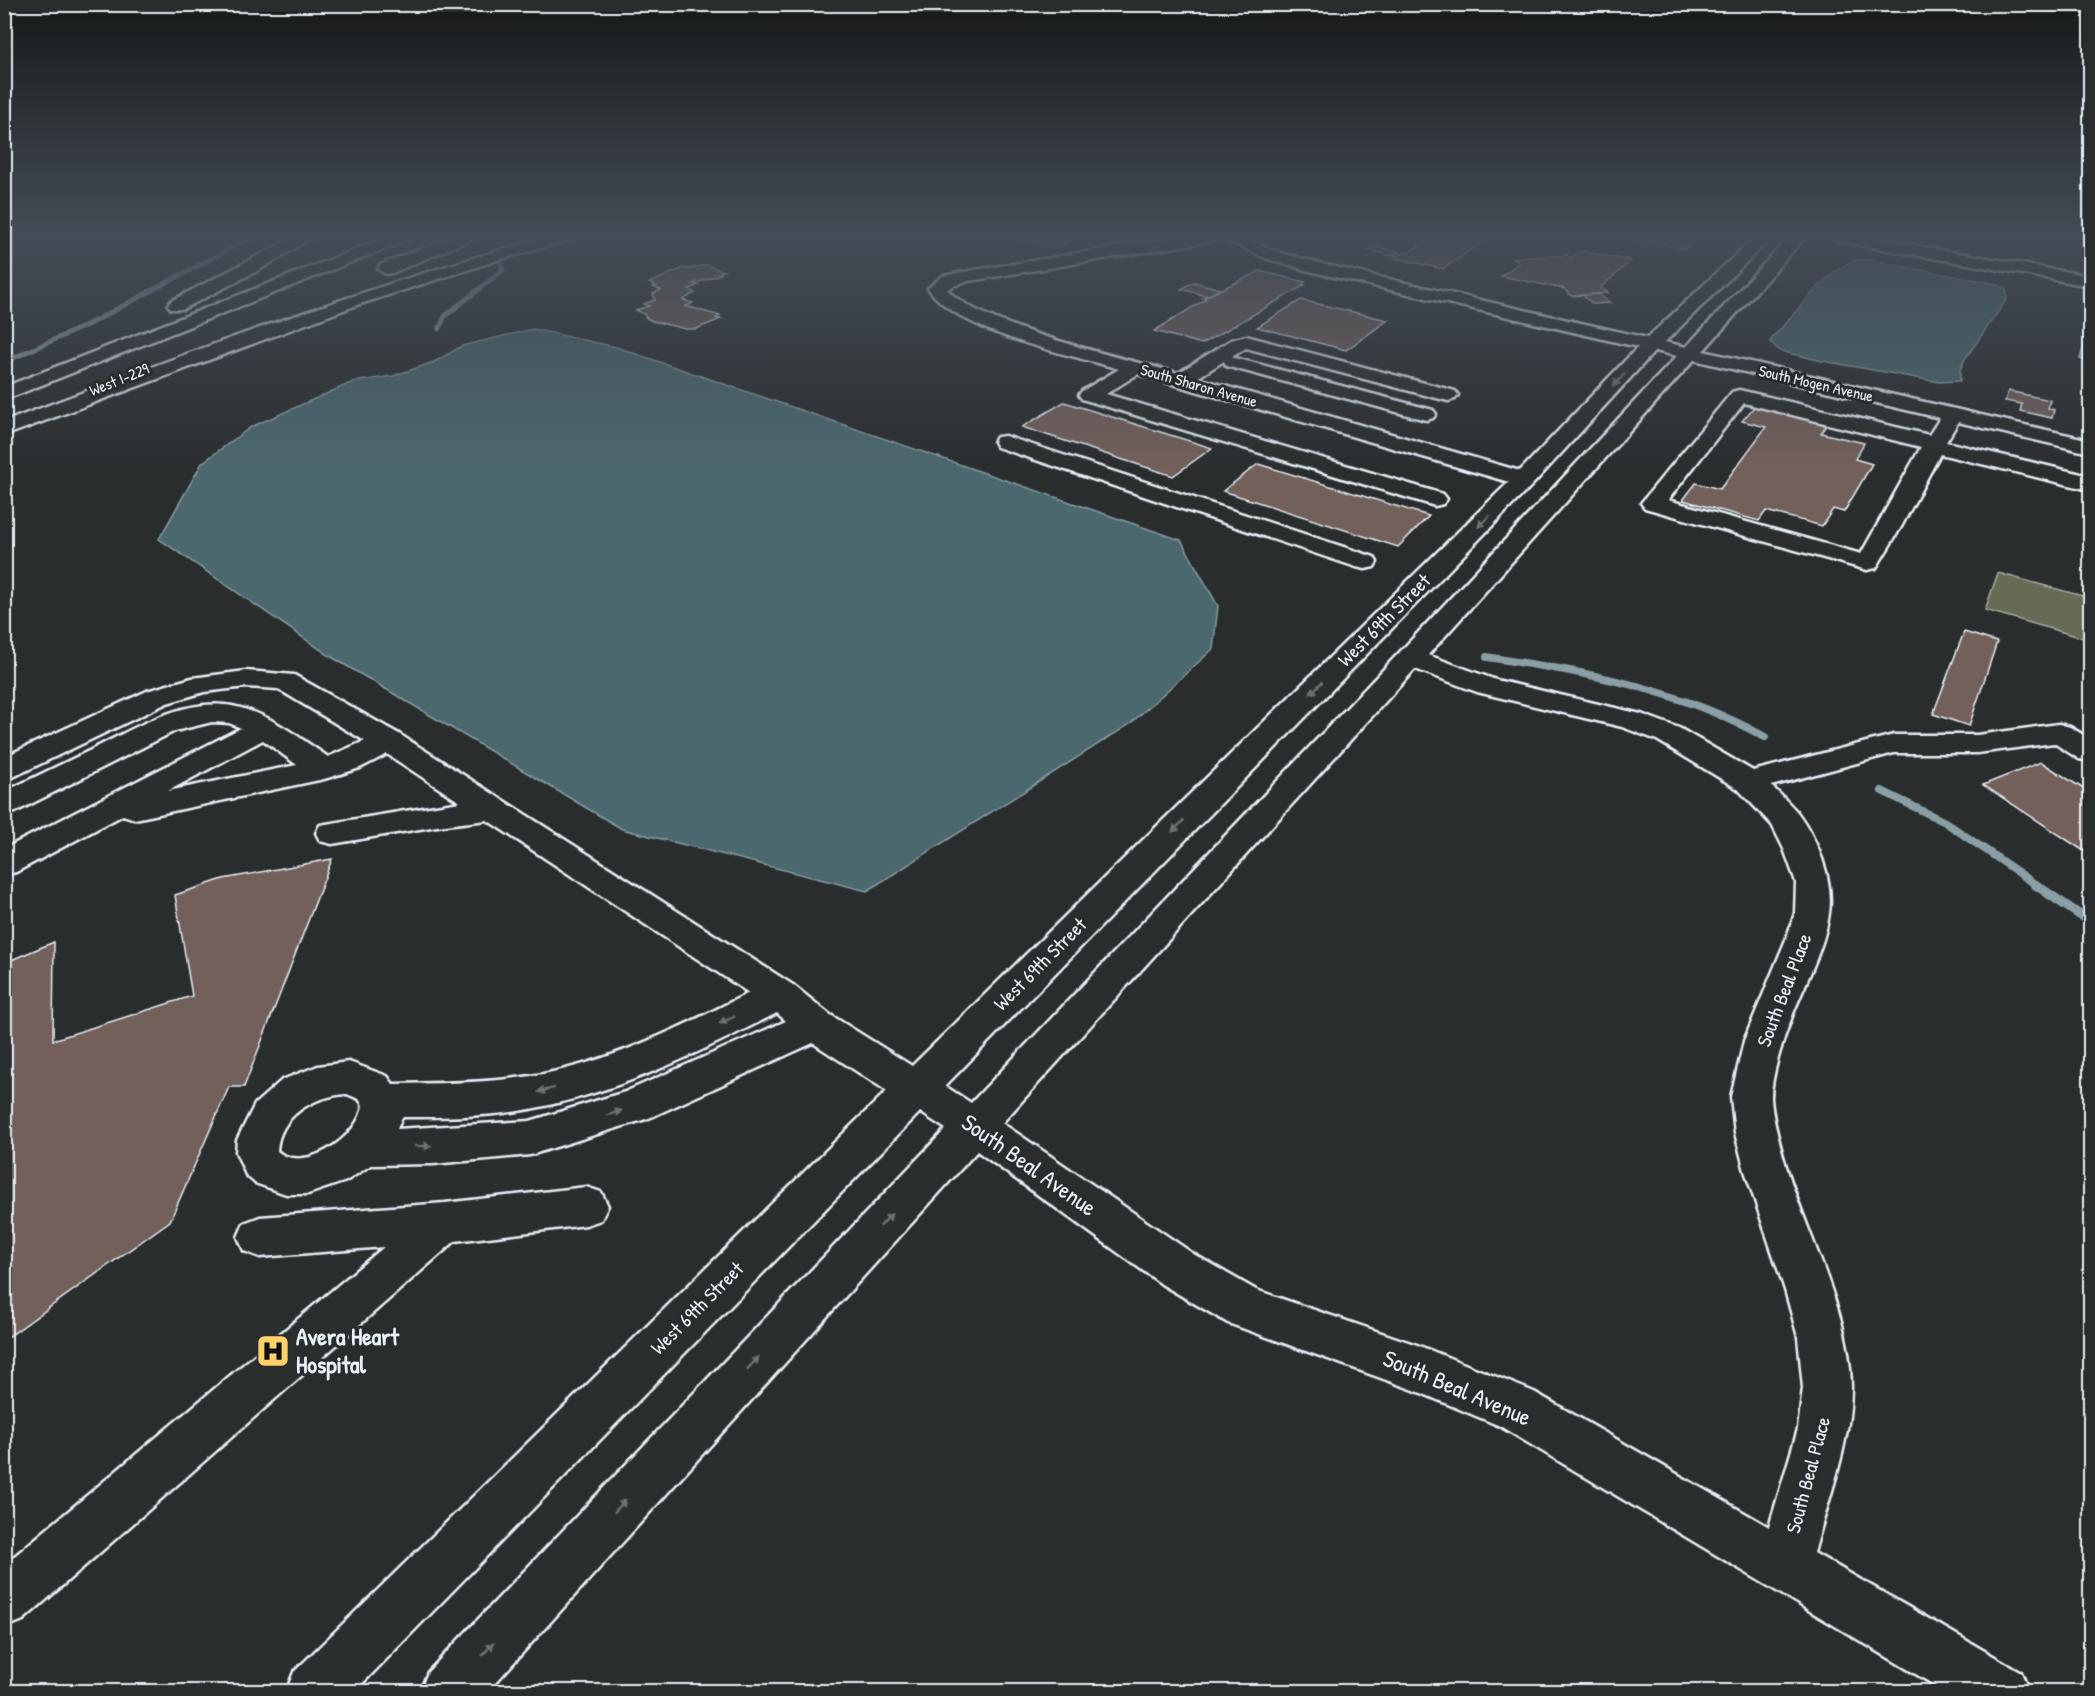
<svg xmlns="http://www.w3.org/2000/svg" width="2095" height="1696" font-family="'Patrick Hand',sans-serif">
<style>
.green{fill:#656c52;stroke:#a6aea5;stroke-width:1.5}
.water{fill:#4b686e;stroke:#8a9fa5;stroke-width:1.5}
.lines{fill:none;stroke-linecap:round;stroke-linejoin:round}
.stream-far2{stroke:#8a9fa5;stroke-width:5}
.stream-far1{stroke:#8a9fa5;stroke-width:8}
.stream{stroke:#8a9fa5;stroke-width:10}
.building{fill:#73615a;stroke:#e8f1f8;stroke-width:1.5}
.minor-casing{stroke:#e8f1f8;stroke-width:5}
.highway-casing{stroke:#e8f1f8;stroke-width:5}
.minor{fill:#2a2d2e;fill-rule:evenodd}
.highway{fill:#2a2d2e;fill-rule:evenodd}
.oneway{fill:#6c7275}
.labels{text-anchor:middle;stroke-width:6;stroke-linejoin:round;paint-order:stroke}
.far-street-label{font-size:16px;fill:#e8f1f8;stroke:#2a2d2e}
.street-label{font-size:20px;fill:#e8f1f8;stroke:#2a2d2e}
.near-street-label{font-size:24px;fill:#e8f1f8;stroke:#2a2d2e}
.near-poi-label{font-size:24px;font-weight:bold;fill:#e8f1f8;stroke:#2a2d2e;text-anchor:start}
</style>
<rect width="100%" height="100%" fill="#2a2d2e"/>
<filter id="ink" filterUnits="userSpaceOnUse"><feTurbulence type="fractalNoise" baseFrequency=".0167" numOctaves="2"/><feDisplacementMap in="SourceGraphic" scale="12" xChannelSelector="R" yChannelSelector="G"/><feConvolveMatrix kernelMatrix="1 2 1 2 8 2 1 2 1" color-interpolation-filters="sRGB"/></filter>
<g filter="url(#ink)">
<polygon class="green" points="1998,573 2090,598 2090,640 1985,610"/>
<g class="water">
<path d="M1855 260H1867L1993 283 2006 289 2007 299 1965 359 1960 370V381L1939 382 1818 360 1780 351 1770 342 1773 337C1796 313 1824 273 1855 260Z"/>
<polygon points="533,329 616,347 1181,540 1218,606 1213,649 1130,724 867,891 622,829 330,656 159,539 202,463 251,427 353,382 393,376 434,362 462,346"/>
</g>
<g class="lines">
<g class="stream-far2">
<polyline points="439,329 445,316 503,270 501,264"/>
<polyline points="4,362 87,325 254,236"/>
</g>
<g class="stream-far1">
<path d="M1487 657C1587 673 1675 687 1765 737"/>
<polyline points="1882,791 1945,822 2038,886"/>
</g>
<polyline class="stream" points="2036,885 2090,922"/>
</g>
<g class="building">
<polygon points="1009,236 1037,236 1067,242 1058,247"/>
<polygon points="1435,236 1491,236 1443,269 1395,258 1404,252 1408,253"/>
<polygon points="1619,236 1689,236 1697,237 1684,249"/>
<polygon points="1374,246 1399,252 1392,256 1367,250"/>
<polygon points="1580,251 1631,261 1600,288 1608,293 1572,296 1564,289 1501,276 1519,263 1513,258 1567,255 1571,258"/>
<polygon points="706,265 724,271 718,273 721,274 693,284 699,285 689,289 695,293 683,300 693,303 686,306 720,316 716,318 721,319 696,329 686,329 652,321 645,317 644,314 636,310 649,306 644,304 655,300 653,294 661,290 653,287 657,286 649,283 683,268 688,269"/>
<polygon points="1260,271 1305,282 1302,284 1305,285 1202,344 1154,331 1206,299 1203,298"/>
<polygon points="1194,282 1220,289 1207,296 1181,289"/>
<polygon points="1598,294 1610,303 1593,304 1582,295"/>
<polygon points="1301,300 1388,320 1346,350 1257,327"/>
<polygon points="2090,325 2090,361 2080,359"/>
<polygon points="2008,391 2050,400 2048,408 2054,410 2052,418 2020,411 2022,404 2005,401"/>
<polygon points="1064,402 1212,448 1173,476 1022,427"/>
<polygon points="1754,407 1827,424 1821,433 1864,443 1855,459 1872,464 1844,512 1833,509 1822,526 1766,511 1759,521 1683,500 1696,483 1720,489 1766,427 1742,421"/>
<polygon points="1258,464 1429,516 1398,547 1223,491"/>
<polygon points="1964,632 1997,642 1969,726 1933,714"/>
<polygon points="2041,762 2090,793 2090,855 1983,785"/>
<polygon points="332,859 244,1087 229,1087 170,1221 4,1340 4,963 54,942 53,1040 192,996 175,895 223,879"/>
</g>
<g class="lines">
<g class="minor-casing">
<g id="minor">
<path d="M1184 236H1219L1211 241 963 282 947 289C977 326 1127 359 1178 373L1231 340 1246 336 1455 391 1458 395 1455 399 1448 401 1246 348 1231 357 1433 410 1436 414 1433 418 1426 420 1226 366 1224 361 1197 378 1520 471 1638 347 1313 272 1265 258 1224 239 1222 236H1242L1277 252 1322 264 1647 338 1756 236H1773L1665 342 1686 347 1790 236H1806L1703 351 2090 440V453L1958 422 1946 442 2090 476V490L1940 454 1901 527 1876 568 1867 570 1645 508 1641 503 1732 392 1739 390 1929 435 1940 418 1694 360 1428 655 1496 680 1641 714 1679 728 1753 771 1894 735H1977L2059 724 2070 727 2090 739V761L2079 759 2054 743 1977 753H1894L1771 786C1780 794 1789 803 1797 812 1817 839 1834 879 1829 913 1825 947 1803 987 1791 1019 1783 1039 1771 1077 1771 1098 1772 1117 1778 1137 1783 1156 1803 1229 1852 1313 1851 1390 1850 1445 1828 1500 1814 1553L2021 1672 2029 1692H1946L1500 1426 1414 1390 1228 1323 1163 1285 977 1151 487 1692H420L428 1672 946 1129 920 1112 354 1692H286L294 1672 887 1091 813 1043 649 1118 530 1155 433 1164 371 1165 346 1181 308 1194H286L255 1183 246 1175 236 1152 237 1140 255 1104 282 1080 318 1066 349 1062 387 1076 393 1084C450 1083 507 1083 562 1070 628 1054 689 1023 749 993L487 820 437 826 332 844 320 841 316 833 320 825 460 802 387 754 360 768 324 779 135 819 123 815 16 872 4 875V849L241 728 229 723 212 722 175 731 15 812 4 815V792C33 778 62 764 91 750 133 729 184 697 232 706 269 713 298 737 328 757L365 741 278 689 246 687 204 692 167 703 15 776 4 779V757L147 691 192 678 246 671 294 675 399 734 793 985 829 1014 912 1066 1509 482 1138 374 1106 394 1443 494 1447 499 1443 504 1435 506 1082 399 1079 395 1082 391 1119 369C1066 353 960 334 928 288L943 276 963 272ZM1655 351 1677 356 1400 652 971 1103 945 1086 1533 484ZM1744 403 1921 447 1861 554 1668 500ZM1415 669 1477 692 1622 727 1657 740 1738 789 1772 825 1784 849 1796 882 1795 913 1787 937 1744 1041 1731 1097 1735 1133 1745 1171 1785 1290 1798 1337 1803 1388 1798 1429 1769 1527 1534 1392 1417 1345 1256 1290 1195 1255 1002 1123ZM263 740 297 765 168 791ZM777 1013 786 1021 625 1092 530 1121 397 1129 402 1117C445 1117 488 1117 530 1109 618 1093 698 1053 777 1013ZM347 1094 359 1099 363 1105C360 1136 305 1175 277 1151 279 1115 314 1096 347 1094Z"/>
<polygon points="1829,236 1862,236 2090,276 2090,286 1837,241"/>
<polygon points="1005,436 1374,557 1377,562 1374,567 1365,569 1356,567 997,447 994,442 997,437"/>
<polygon points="586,1187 601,1192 608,1206 601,1220 586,1225 455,1241 23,1620 4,1628 4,1565 384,1247 260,1257 244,1251 238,1237 244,1223 260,1217 445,1203"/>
</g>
</g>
<g class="highway-casing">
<g id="highway">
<polygon points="296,236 315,236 259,270 183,309 171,309 168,305 171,301"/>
<polygon points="390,236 412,236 410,239 4,400 4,387"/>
<polygon points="453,236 474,236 472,239 392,273 386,274 378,269 380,265"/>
<path d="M550 236H575L573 239 501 259 360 304 4 436V422C185 354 364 287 550 236Z"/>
</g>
</g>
<use href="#minor" class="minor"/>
<use href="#highway" class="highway"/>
</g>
<defs><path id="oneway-solid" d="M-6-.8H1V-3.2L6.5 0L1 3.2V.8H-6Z" transform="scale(1.5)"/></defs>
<g class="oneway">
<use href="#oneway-solid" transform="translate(1619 380) rotate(133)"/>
<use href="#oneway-solid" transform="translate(1484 521) rotate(135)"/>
<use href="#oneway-solid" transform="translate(1316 688) rotate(135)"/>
<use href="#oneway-solid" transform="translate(1178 826) rotate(135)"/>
<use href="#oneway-solid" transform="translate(727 1020) rotate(155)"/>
<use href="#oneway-solid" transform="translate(546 1090) rotate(166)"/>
<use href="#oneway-solid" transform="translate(614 1113) rotate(-19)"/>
<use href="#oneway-solid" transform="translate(423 1146)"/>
<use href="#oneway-solid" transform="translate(886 1220) rotate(-47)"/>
<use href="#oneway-solid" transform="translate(753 1363) rotate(-47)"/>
<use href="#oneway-solid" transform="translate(620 1506) rotate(-47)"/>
<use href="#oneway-solid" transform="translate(488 1649) rotate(-47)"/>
</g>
</g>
<linearGradient id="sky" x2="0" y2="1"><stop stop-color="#171919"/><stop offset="0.5" stop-color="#444c57"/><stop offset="1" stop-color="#444c57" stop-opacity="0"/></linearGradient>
<rect width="2095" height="473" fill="url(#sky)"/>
<defs>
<g id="hospital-square" transform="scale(1.725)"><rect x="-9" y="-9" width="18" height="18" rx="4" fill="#ffd166" stroke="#2a2d2e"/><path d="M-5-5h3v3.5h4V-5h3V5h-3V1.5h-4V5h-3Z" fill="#111"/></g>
</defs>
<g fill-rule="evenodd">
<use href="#hospital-square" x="273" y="1351"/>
</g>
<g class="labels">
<g class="far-street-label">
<text transform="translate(119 379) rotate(-22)" y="6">West I-229</text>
<text transform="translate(1816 383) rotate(13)" y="6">South Mogen Avenue</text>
<text transform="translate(1199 385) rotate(16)" y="6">South Sharon Avenue</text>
</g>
<g class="street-label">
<text transform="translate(1384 620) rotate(-45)" y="7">West 69th Street</text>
<text transform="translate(1040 964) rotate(-45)" y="7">West 69th Street</text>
<text transform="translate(1784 990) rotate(-69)" y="7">South Beal Place</text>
<text transform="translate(697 1308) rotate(-45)" y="7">West 69th Street</text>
<text transform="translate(1808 1475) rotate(-75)" y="7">South Beal Place</text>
</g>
<g class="near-street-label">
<text transform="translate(1029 1165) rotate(35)" y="8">South Beal Avenue</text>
<text transform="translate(1457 1388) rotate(23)" y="8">South Beal Avenue</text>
</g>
<g class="near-poi-label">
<text x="296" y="1345">Avera Heart<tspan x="296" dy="28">Hospital</tspan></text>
</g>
</g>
<rect width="2095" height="1696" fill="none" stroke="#2a2d2e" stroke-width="24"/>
<rect x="12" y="12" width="2071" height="1672" fill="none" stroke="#e8f1f8" stroke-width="2" filter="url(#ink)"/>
</svg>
